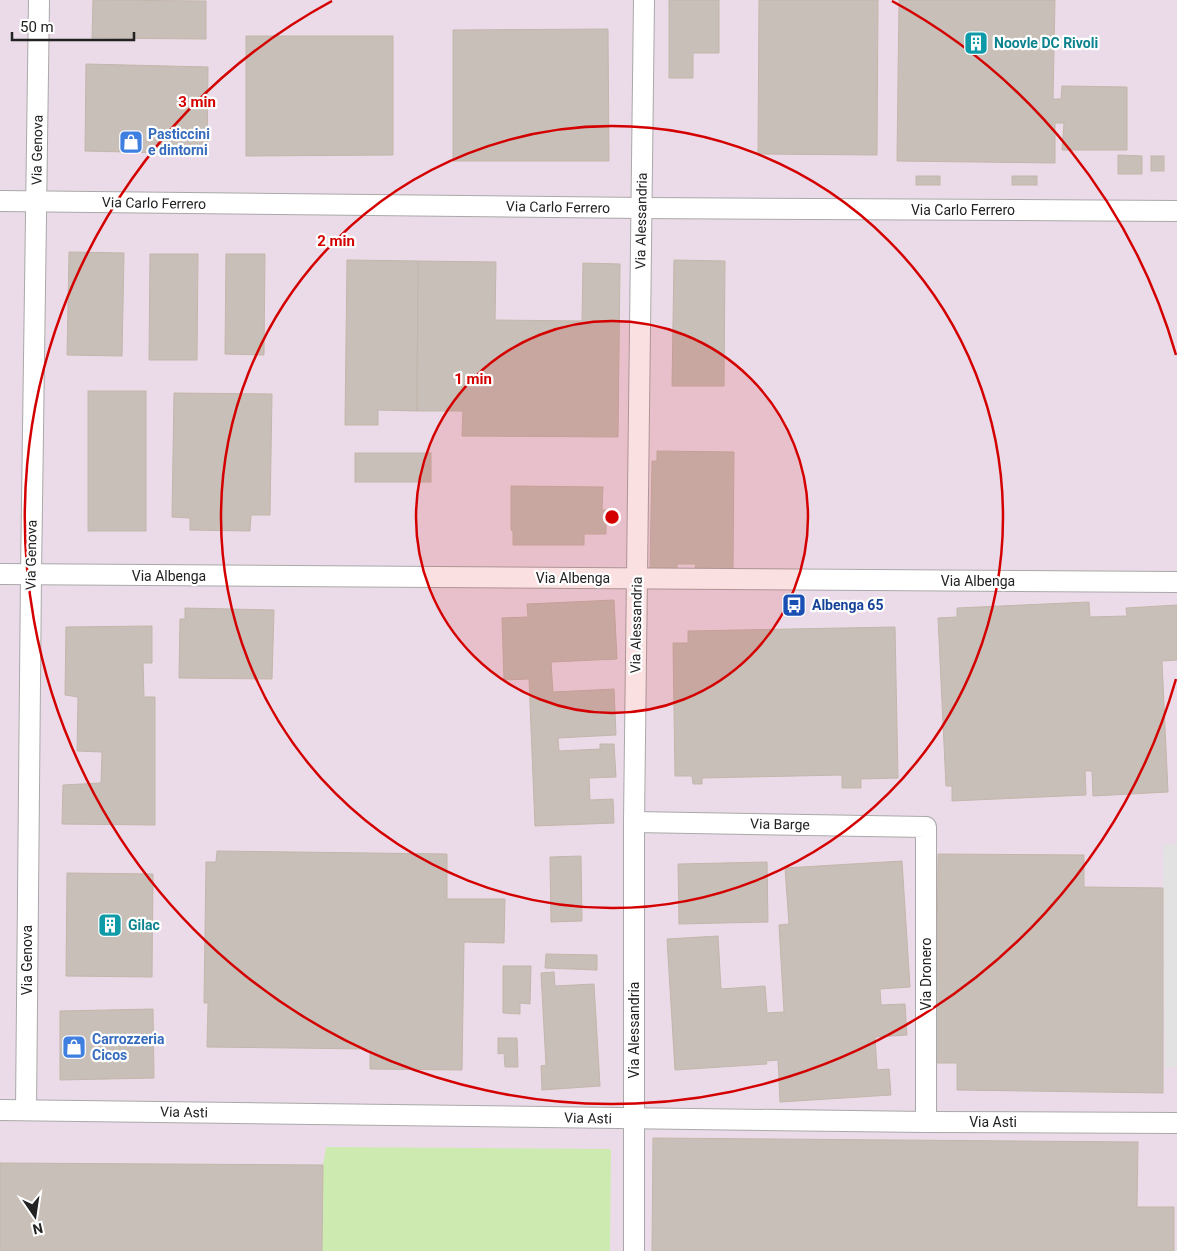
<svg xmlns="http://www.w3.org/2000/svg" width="1177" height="1251" font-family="Roboto,sans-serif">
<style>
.industrial{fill:#ebdbe8}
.grass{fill:#cdebb0}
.parking{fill:#e2e2e2}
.building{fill:#c7bfb8;stroke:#c4b6ab}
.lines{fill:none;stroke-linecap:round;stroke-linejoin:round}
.minor-casing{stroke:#a9a9a9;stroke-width:22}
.minor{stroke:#fff;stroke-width:20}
.ring{fill:none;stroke:#d40000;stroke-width:2.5}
.labels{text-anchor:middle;stroke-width:4.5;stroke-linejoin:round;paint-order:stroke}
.culture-label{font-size:14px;font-weight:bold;fill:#0d838f;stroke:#fff;text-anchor:start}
.shop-label{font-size:14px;font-weight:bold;fill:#366cbe;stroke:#fff;text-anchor:start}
.street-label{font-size:14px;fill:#222;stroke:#fff}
.transit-label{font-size:14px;font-weight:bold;fill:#164399;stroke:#fff;text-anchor:start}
.centre{fill:#d40000;stroke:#fff;stroke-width:2.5}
.ring-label{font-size:15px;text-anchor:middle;font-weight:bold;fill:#d40000;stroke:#fff;stroke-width:4.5;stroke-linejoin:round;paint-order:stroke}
</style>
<rect width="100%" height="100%" fill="#f2efe9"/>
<rect class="industrial" x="0" y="0" width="1177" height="1251"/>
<polygon class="grass" points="326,1147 611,1149 610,1251 322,1251 323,1165"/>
<polygon class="parking" points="1163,844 1177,844 1177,1067 1165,1068"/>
<g class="building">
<polygon points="93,0 206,1 206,39 92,38"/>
<polygon points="669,0 719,0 719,53 693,53 693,78 669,78"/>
<polygon points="759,0 878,0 877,155 758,154"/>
<polygon points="899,0 1055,0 1053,99 1061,99 1062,86 1127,87 1127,150 1062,150 1064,123 1055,123 1055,163 897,161"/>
<polygon points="608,29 609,161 453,161 453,30"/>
<polygon points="246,36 393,36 393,155 246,156"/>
<polygon points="86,64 208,67 207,154 85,151"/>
<polygon points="1118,155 1142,156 1142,174 1118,174"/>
<rect x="1151" y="156" width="13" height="15"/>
<rect x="916" y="176" width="24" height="9"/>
<rect x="1012" y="176" width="25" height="9"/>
<polygon points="69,252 124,253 122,356 67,355"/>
<polygon points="150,254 198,254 197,360 149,360"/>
<polygon points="226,254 265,254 264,355 225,354"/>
<polygon points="347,260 418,261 417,411 378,410 378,425 345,425"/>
<polygon points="674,260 725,261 724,386 672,386"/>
<polygon points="418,261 496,262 495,320 582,321 583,263 620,264 618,437 462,436 463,411 417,411"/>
<rect x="88" y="391" width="58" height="140"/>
<polygon points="174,393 272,394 270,515 251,515 250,531 190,530 190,518 172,517"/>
<polygon points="657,451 734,452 733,569 695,568 696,564 677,564 677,569 650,569 652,461 657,461"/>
<rect x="355" y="453" width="76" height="29"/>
<polygon points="511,486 603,487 602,510 606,510 606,534 584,534 584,545 513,545 513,531 511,530"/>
<polygon points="614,600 617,659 551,662 553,692 614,689 616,735 558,738 559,751 600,749 600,744 614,744 616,777 589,778 590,800 613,799 614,823 535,826 529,679 504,680 502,618 528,617 527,604"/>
<polygon points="1089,602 1090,617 1127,616 1126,608 1177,605 1177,660 1162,661 1168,792 1093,796 1092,771 1085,771 1086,795 952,801 952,786 946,786 938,618 957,617 957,608"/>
<polygon points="185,608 274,610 272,679 179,678 180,619 185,619"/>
<polygon points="152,626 152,663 143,663 144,697 155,697 155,825 62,824 63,785 101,783 102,752 77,751 78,697 65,695 66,627"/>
<polygon points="895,627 898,778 861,779 861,788 842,788 842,775 702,778 702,784 693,784 692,776 675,776 673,643 688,643 688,631"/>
<polygon points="217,851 447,854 447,899 505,899 504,943 464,942 462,1070 370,1069 370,1049 207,1047 208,1003 204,1003 206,862 216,862"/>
<polygon points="938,854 1084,855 1084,887 1163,888 1163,1093 957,1090 957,1063 936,1063"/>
<polygon points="581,856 582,921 551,922 550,857"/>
<polygon points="902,861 910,987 880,989 881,1005 905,1004 907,1035 875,1037 877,1070 889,1069 891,1095 780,1102 778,1060 766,1061 767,1064 675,1070 667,939 718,936 721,989 765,986 767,1013 784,1012 779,925 789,924 785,868"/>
<polygon points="767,862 768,922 679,924 678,864"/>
<polygon points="67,873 153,874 152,977 66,976"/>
<polygon points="546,954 597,955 597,970 545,968"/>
<polygon points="503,966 531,966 530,1004 520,1003 520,1014 503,1013"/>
<polygon points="554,972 555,986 594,984 600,1086 542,1090 541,1066 546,1065 541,973"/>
<polygon points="153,1009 154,1078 60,1080 60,1011"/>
<polygon points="498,1038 517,1038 518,1067 505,1067 504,1053 498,1054"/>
<polygon points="653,1138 1138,1142 1137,1207 1174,1207 1174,1251 652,1251"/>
<polygon points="0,1163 323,1165 322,1251 0,1251"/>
</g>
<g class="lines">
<g class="minor-casing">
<g id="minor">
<polyline points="0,201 641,208 1177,211"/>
<polyline points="0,574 1177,582"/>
<polyline points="634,822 926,827 926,1122"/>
<polyline points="0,1110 926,1122 1177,1123"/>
<polyline points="26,1110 31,575 39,0"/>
<polyline points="634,1251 634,822 644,0"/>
</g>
</g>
<use href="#minor" class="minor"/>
</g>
<circle cx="612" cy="517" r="196" fill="#d40000" fill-opacity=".12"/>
<g class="ring">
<circle cx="612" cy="517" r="196"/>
<circle cx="612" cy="517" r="391"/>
<path d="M1176 679A587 587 0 1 1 332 1M892 1A587 587 0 0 1 1176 355"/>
</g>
<defs>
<g id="building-square" transform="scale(1.25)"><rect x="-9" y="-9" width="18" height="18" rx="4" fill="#0f9aa8" stroke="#fff"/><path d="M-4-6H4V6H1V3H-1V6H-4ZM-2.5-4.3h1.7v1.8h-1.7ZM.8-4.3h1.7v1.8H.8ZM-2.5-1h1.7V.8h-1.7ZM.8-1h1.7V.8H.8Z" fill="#fff"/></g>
<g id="shop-square" transform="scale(1.25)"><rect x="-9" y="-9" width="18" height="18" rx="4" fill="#3f7fe0" stroke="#fff"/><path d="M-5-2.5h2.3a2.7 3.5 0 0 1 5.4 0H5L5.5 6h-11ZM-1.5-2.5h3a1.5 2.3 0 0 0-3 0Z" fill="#fff"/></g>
<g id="bus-square" transform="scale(1.25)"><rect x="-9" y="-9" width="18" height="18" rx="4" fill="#1a4fb4" stroke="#fff"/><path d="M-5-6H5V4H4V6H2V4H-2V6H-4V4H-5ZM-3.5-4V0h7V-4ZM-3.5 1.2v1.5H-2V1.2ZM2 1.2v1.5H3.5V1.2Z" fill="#fff"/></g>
</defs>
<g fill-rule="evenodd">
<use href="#building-square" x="976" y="43"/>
<use href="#shop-square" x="131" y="142"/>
<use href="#bus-square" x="794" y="605"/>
<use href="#building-square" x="110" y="925"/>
<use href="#shop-square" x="74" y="1047"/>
</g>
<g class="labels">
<g class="culture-label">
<text x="994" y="48">Noovle DC Rivoli</text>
<text x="128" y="930">Gilac</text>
</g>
<g class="shop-label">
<text x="148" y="139">Pasticcini<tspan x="148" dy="16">e dintorni</tspan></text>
<text x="92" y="1044">Carrozzeria<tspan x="92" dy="16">Cicos</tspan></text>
</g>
<g class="street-label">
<text transform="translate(37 150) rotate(-89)" y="5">Via Genova</text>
<text transform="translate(154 203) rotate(1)" y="5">Via Carlo Ferrero</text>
<text transform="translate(558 207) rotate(1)" y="5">Via Carlo Ferrero</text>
<text x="963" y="215">Via Carlo Ferrero</text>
<text transform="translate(641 221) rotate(-89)" y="5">Via Alessandria</text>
<text transform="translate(31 555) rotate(-89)" y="5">Via Genova</text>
<text x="169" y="581">Via Albenga</text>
<text x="573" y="583">Via Albenga</text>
<text x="978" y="586">Via Albenga</text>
<text transform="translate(636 625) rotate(-89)" y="5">Via Alessandria</text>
<text transform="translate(780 824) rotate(1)" y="5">Via Barge</text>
<text transform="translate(27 960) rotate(-90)" y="5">Via Genova</text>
<text transform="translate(926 974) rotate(-90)" y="5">Via Dronero</text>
<text transform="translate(634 1030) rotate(-90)" y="5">Via Alessandria</text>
<text transform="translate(184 1112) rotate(1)" y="5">Via Asti</text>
<text transform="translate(588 1118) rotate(1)" y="5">Via Asti</text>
<text x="993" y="1127">Via Asti</text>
</g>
<g class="transit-label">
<text x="812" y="610">Albenga 65</text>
</g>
</g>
<circle cx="612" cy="517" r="8" class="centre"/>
<g class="ring-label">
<text x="197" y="107">3 min</text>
<text x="336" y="246">2 min</text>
<text x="473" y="384">1 min</text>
</g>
<g transform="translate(35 1216) rotate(167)" stroke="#ffffff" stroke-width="4" paint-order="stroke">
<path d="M0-4L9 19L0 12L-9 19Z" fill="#222222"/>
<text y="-8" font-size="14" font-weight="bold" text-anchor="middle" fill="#222222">N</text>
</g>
<path d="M12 32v8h122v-8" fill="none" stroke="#222222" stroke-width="2.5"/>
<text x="20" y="32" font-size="15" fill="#222222" stroke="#ffffff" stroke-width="4" paint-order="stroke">50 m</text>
</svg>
